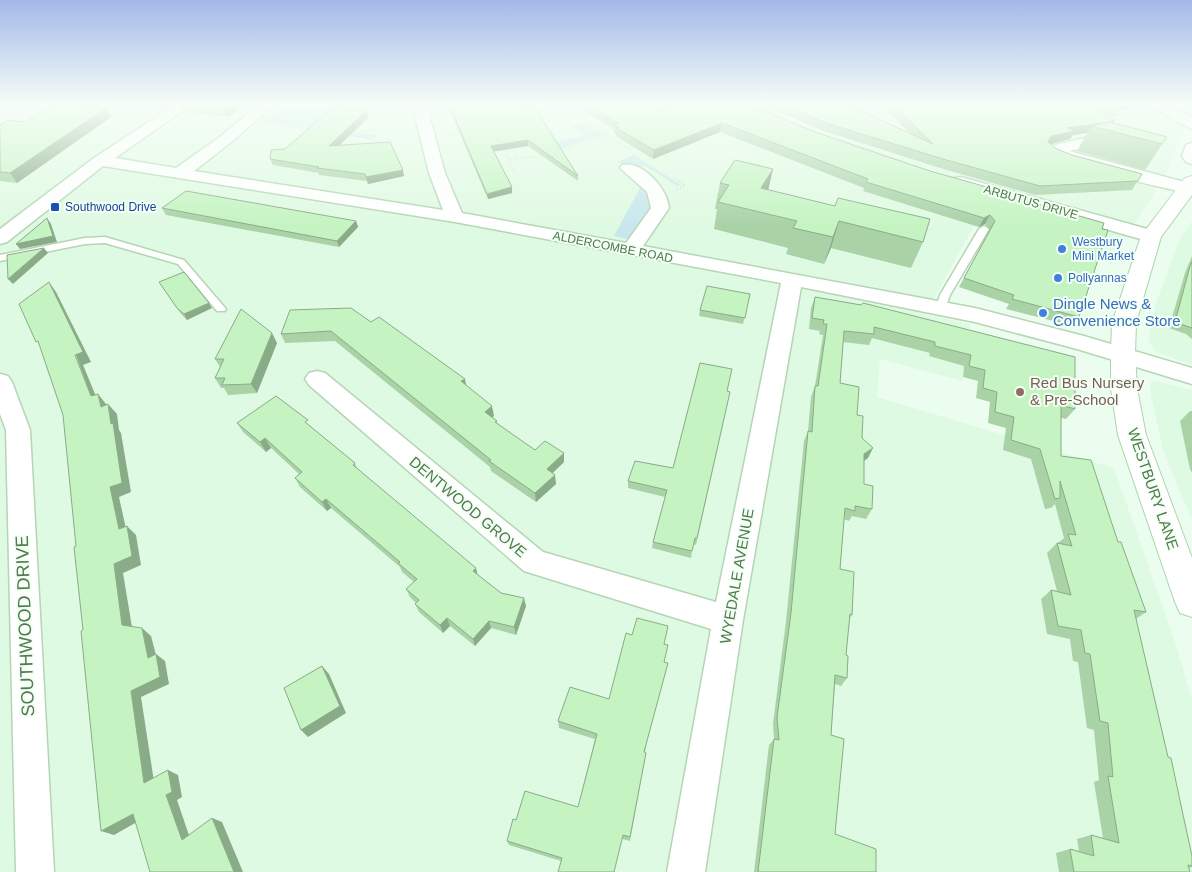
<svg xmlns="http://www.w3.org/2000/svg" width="1192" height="872" font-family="Helvetica,sans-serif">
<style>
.residential{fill:#dffae2}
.green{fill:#c8e7ec}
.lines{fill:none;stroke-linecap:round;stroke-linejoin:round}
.lane-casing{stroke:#b5d5b5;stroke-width:3}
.street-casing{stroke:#b5d5b5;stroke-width:3}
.secondary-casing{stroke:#aed4ae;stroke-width:2}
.path{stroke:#a7daa4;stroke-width:2;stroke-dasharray:0.5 2.5;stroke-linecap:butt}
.lane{fill:#fff;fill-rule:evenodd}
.street{fill:#fff;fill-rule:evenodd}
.secondary{fill:#fff;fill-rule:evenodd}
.wall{fill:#a9d2a7}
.shaded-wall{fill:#8aab88}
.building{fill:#c5f4c2;stroke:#8aab88}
.transit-dot{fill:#1a4fb4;stroke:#f3fff5;stroke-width:2}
.shop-dot{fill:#3f7fe0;stroke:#f3fff5;stroke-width:2}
.education-dot{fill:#8d6e63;stroke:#f3fff5;stroke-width:2}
.labels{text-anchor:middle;stroke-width:4;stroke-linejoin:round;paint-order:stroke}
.far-street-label{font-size:12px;fill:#507a4c;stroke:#f3fff5}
.far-transit-label{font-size:12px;fill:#164399;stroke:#f3fff5;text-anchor:start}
.far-shop-label{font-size:12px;fill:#366cbe;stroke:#f3fff5;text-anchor:start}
.shop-label{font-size:15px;fill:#366cbe;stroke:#f3fff5;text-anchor:start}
.education-label{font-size:15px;fill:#785e54;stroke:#f3fff5;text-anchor:start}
.street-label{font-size:15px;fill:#507a4c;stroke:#f3fff5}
.near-street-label{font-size:18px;fill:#507a4c;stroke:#f3fff5}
</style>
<rect width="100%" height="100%" fill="#ebfdee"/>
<g class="residential">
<polygon points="19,104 1192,104 1192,115 1186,116 1180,123 1185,128 1163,180 1114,255 980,215 926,314 970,324 962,381 880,359 877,397 1114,468 1176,645 1192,700 1192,872 0,872 0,112"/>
<polygon points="1192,221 1192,365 1156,352 1148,340 1156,303 1180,239"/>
<polygon points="1155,381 1192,390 1192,520 1163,450 1151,395 1150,383"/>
</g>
<g class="green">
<path d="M294 104H335L344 133 379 135 373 140 259 122C271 114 282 112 294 104Z"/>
<polygon points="585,124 602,135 554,151 549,144 585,135 570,126"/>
<polygon points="634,155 681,185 677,186 644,165 634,169 618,162"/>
<polygon points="640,188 648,193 652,208 630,237 627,239 614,236"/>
</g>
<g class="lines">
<g class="lane-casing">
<g id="lane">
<polygon points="984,226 989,229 950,295 945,309 937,309 936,307 940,295 979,229"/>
<polygon points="105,237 184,260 226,309 225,311 217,311 178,264 105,243 85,244 0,261 0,255 85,238"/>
</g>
</g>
<g class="street-casing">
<g id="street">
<path d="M176 104H192L115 158 176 168 220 137 259 104H275L230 143 194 171 443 210 429 173 412 104H426L445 173 462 213 626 243 651 208 647 192 620 168 622 165C642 160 668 189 669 208L643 246 975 308 1084 336 1192 368V384L1077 349 975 322 801 287 743 620 705 872H667L711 629 524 571 309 385 305 379 309 373 317 371 325 373 543 552 716 602 781 283 455 222 103 166 7 242 0 244V229L94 158Z"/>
<polygon points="1146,104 1164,104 1192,118 1192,129"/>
<path d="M1109 132 1114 134 1117 137 1114 140 1069 151 1192 184V192L1186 193C1163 187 1055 165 1045 150L1047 147Z"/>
<polygon points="1192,143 1192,164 1186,162 1182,156 1186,145"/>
<polygon points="961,177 1158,232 1160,236 1158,240 1151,242 955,186 953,182 955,178"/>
<polygon points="0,374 8,376 12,382 30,430 54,872 16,872 6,430 0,414"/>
</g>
</g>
<g class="secondary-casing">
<polygon id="secondary" points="1192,176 1192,195 1161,237 1136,323 1135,354 1137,389 1146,435 1192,558 1192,617 1180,613 1175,602 1118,435 1111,389 1111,354 1112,323 1141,236 1185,178"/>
</g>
<g class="path">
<polyline points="548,104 570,111 604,132"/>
<polyline points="349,132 371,132 385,118 402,117"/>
<polyline points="604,132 617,128"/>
<polyline points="606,135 628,149"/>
<polyline points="448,136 464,133"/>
<polyline points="502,146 509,160 544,155"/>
<polyline points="511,146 517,159"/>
<polyline points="560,151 606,135 604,132"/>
<polyline points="509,160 515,172"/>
<polyline points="674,178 685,186 677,189"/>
</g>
<use href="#lane" class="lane"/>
<use href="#street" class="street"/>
<use href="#secondary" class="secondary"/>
</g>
<g class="wall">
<polygon points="126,104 173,104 165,109"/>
<polygon points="181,104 248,104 228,117 184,112"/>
<polygon points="447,104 519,104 578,176 578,181 528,146 493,151 512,193 488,199"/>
<polygon points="578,104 651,104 656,108 667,108 661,104 747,104 815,132 930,171 994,189 993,192 1079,317 1073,326 1006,309 1009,304 959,287 990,230 985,224 979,227 863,191 864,188 720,132 653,159 616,136 616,134 614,133 614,129 578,107"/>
<polygon points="759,104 846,104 910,134 881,104 1130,104 1127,109 1120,110 1116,116 1109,116 1115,120 1114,123 1167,137 1145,170 1077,151 1087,133 1073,135 1070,139 1051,144 1057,149 1072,155 1142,174 1132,190 1035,195 940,168 824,131"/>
<polygon points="106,108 111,117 17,183 0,181 0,125 26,122"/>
<polygon points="369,117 339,146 404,176 368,184 367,181 319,175 319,173 273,165 270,159"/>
<polygon points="773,169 768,190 923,242 911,268 831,248 824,264 786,254 788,248 714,229 717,209 715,209 720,183"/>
<polygon points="162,208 356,221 358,227 339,247 166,215"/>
<polygon points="1192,256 1192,339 1186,334 1169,328 1185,273"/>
<polygon points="159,282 212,308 187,320 181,314"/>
<polygon points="750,294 743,324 699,316 700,310"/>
<polygon points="815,297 1075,357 1075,409 1066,419 1061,418 1061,456 1118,542 1146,612 1136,619 1168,757 1192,856 1192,867 1189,868 1190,872 1059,872 1056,853 1070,849 1079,851 1077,839 1091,835 1103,838 1094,782 1099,780 1094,730 1087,728 1078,662 1073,661 1070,639 1047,634 1041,599 1051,590 1057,591 1047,553 1057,543 1058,543 1064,538 1055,504 1051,508 1045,509 1031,459 1003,450 1006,428 988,423 990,402 976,398 978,381 963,377 964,366 929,356 930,353 872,338 869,345 843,342 840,383 857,415 862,438 868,458 864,461 864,484 872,509 866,519 852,516 849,521 844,519 840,569 852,615 849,619 846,655 847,678 841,686 835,684 831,735 835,834 876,872 754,872 769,745 774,739 773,724 786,621 804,441 808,431 811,397 815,386 823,335 819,334 820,331 809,329 811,308"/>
<polygon points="371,322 466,385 494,416 492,417 497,421 497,424 535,450 564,462 553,473 556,484 536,502 491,471 490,467 335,341 285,343 281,334"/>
<polygon points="277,343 257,393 228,395 224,388 221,388 215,378 220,367 215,359"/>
<polygon points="727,391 730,392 696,545 693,544 691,558 652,548 653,542 665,497 628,488 628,481 673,468"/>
<polygon points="1190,411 1192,411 1192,473 1190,469 1180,421"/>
<polygon points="237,423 311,427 355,463 357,468 478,575 501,593 526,606 516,635 491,628 475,646 450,626 443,633 419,612 415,604 416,603 410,597 406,589 414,582 402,572 400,567 331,508 327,511 300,487 295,478 299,474 271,448 266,452 243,432"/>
<polygon points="664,644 645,752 646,753 630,841 622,839 561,861 509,845 507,841 516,820 578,807 595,739 559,728 558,721 609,699"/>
</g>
<g class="shaded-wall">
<polygon points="163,104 173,104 165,109"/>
<polygon points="235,104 248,104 228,117 225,110"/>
<polygon points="1114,104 1130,104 1127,109 1120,110 1121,108"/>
<polygon points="106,108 111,117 17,183 10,173"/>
<polygon points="367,110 369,117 331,153 329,146"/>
<polygon points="1115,120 1110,129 1091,126 1087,133 1073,135 1070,139 1047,145 1043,150 1051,136 1067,128"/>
<polygon points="722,123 720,132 653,159 654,150"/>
<polygon points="528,140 528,146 491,152 491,146"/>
<polygon points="773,169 767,195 761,188"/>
<polygon points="403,170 404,176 368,184 366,177"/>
<polygon points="512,187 512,193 488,199 487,194"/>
<polygon points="990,215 985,224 979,227 984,218"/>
<polygon points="47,218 51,224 57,242 20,249 16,244"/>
<polygon points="356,221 358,227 339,247 337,241"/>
<polygon points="839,221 831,248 824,264 833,237"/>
<polygon points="44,248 48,253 13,284 8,279"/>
<polygon points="49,282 56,292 91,362 83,365 100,406 91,396"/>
<polygon points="209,303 212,308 187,320 184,314"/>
<polygon points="272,333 277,343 257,393 251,384"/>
<polygon points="465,379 467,389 461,381"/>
<polygon points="98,394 106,404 109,416 101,407"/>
<polygon points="108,404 117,414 119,430 121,433 131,492 119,497 128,538 119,529 110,487 111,424"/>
<polygon points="492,406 494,416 487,422 485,412"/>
<polygon points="265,438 271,448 266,452 260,442"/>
<polygon points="873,448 868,458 859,464 864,454"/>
<polygon points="564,453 564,462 547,478 547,469"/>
<polygon points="555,475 556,484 536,502 535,493"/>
<polygon points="326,499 331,508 327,511 322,502"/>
<polygon points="127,526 136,535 141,565 123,573 133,633 122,625 114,564"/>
<polygon points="476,568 478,576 473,571"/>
<polygon points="524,598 526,606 516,635 514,627"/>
<polygon points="447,618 450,626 443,633 440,625"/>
<polygon points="489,621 491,628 475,646 473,639"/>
<polygon points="142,628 151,636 156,655 156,654 165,661 169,684 141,697 155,788 144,783 131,691 148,658"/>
<polygon points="322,666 329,674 346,713 308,737 301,730"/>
<polygon points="168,770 178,775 182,797 177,800 192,844 182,840 166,795"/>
<polygon points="133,814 144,818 114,835 101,831"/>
<polygon points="212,818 222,822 243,872 234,872"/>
</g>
<g class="building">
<polygon points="55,104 106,108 10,173 0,172 0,125 8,120 26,122"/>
<polygon points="181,104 235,104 225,110"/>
<polygon points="449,104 519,104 521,107 533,105 578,176 528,140 491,146 512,187 487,194"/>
<polygon points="587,104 651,104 656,108 668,108 671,104 747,104 815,132 930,171 994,189 985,189 1104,223 1102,229 1108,230 1079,317 1012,299 1014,295 964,278 995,221 990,215 984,218 866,182 868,179 722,123 654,150 616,128 619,127 614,124 618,123"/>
<polygon points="781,104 846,104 933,144 892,104 1116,104 1121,108 1096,108 1115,120 1111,121 1112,122 1110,122 1067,128 1075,131 1051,136 1048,142 1057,149 1072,155 1142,174 1138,181 1040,186 943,159 826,123"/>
<polygon points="335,106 367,110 329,146 390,142 403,170 366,177 365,174 317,168 319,167 270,159 271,150 285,149"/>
<polygon points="1110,122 1167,137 1162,144 1091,126"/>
<polygon points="735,160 773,169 761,188 835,206 838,198 930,219 923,242 839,221 833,237 793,228 797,221 718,202 729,185 720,183"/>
<polygon points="186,191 356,221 337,241 162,208"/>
<polygon points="47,218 53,236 16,244"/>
<polygon points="44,248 8,279 7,255"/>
<polygon points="1192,262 1192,328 1175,322 1190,266"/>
<polygon points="184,272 209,303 184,314 177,308 159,282"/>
<polygon points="49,282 83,352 75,355 91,396 98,394 101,407 108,404 111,424 113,423 122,483 110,487 119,529 127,526 132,556 114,564 122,625 142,628 148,658 156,654 160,677 131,691 144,783 168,770 172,792 166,795 182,840 212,818 234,872 150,872 133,814 101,831 81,631 83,630 74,547 76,546 63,415 38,341 36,342 19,304"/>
<polygon points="707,286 750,294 745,318 700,310"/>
<polygon points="815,297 861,305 863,303 1075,357 1075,409 1061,405 1061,456 1091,460 1118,542 1121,542 1146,612 1134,610 1168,757 1171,758 1182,810 1192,856 1192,866 1188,865 1190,872 1074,872 1070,849 1094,856 1091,835 1119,843 1108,776 1113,777 1108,723 1100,721 1090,654 1085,653 1081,630 1058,626 1051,590 1071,595 1057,543 1072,546 1068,534 1076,535 1060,481 1060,498 1055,499 1040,449 1011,440 1014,417 995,412 997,392 983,388 985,370 969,366 971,355 935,346 935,342 874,327 874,334 844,331 840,383 859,387 857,415 863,416 862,438 873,448 864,454 864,484 873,486 872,509 855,506 855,511 845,508 840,569 854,572 852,615 850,614 846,655 848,656 847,678 835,675 831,735 844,739 835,834 876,849 876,872 758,872 774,739 779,740 777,717 791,613 808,431 812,432 815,386 818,386 827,324 823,324 824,320 812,318"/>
<polygon points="351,308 371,322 379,317 465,379 461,381 492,406 485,412 497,421 495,422 535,450 545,441 564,453 547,469 555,475 535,493 489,461 491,460 331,331 281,334 290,310"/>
<polygon points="241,309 272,333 251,384 222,385 225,378 215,378 224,359 215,359"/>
<polygon points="700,363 732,369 727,391 730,392 697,538 695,538 692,551 653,542 667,490 628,481 635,461 673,468"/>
<polygon points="276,396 308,420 305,422 355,463 353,465 476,568 473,571 501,593 524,598 514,627 489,621 473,639 447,618 440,625 415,604 419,600 406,589 417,579 398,563 400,562 326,499 322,502 295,478 302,472 265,438 260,442 237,423"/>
<polygon points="637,618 668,626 664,644 668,645 664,662 668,663 644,752 646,753 630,837 623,835 614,872 558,872 562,858 507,841 513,819 516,820 525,791 578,807 597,734 558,721 570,687 609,699 626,633 632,635"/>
<polygon points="322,666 340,706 301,730 284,688"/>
</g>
<linearGradient id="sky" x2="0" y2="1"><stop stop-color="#a3b8e8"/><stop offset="0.46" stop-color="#f6fef7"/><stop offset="1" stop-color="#f6fef7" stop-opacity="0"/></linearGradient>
<rect width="1192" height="226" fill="url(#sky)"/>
<rect class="transit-dot" x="50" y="202" width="10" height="10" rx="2.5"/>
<g class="shop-dot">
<circle cx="1062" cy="249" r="5"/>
<circle cx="1058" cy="278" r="5"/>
<circle cx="1043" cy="313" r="5"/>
</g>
<circle class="education-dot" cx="1020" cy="392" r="5"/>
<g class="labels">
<g class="far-street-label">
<text transform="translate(1031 202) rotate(16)" y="4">ARBUTUS DRIVE</text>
<text transform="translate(613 247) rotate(11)" y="4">ALDERCOMBE ROAD</text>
</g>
<g class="far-transit-label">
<text x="65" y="211">Southwood Drive</text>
</g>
<g class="far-shop-label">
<text x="1072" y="246">Westbury<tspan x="1072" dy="14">Mini Market</tspan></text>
<text x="1068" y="282">Pollyannas</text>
</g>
<g class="shop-label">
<text x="1053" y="309">Dingle News &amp;<tspan x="1053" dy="17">Convenience Store</tspan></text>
</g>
<g class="education-label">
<text x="1030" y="388">Red Bus Nursery<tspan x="1030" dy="17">&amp; Pre-School</tspan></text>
</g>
<g class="street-label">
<text transform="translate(1153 489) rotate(71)" y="5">WESTBURY LANE</text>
<text transform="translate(468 507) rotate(40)" y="5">DENTWOOD GROVE</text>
<text transform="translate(737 576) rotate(-80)" y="5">WYEDALE AVENUE</text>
</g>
<g class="near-street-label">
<text transform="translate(25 626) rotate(-92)" y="6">SOUTHWOOD DRIVE</text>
</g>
</g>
</svg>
